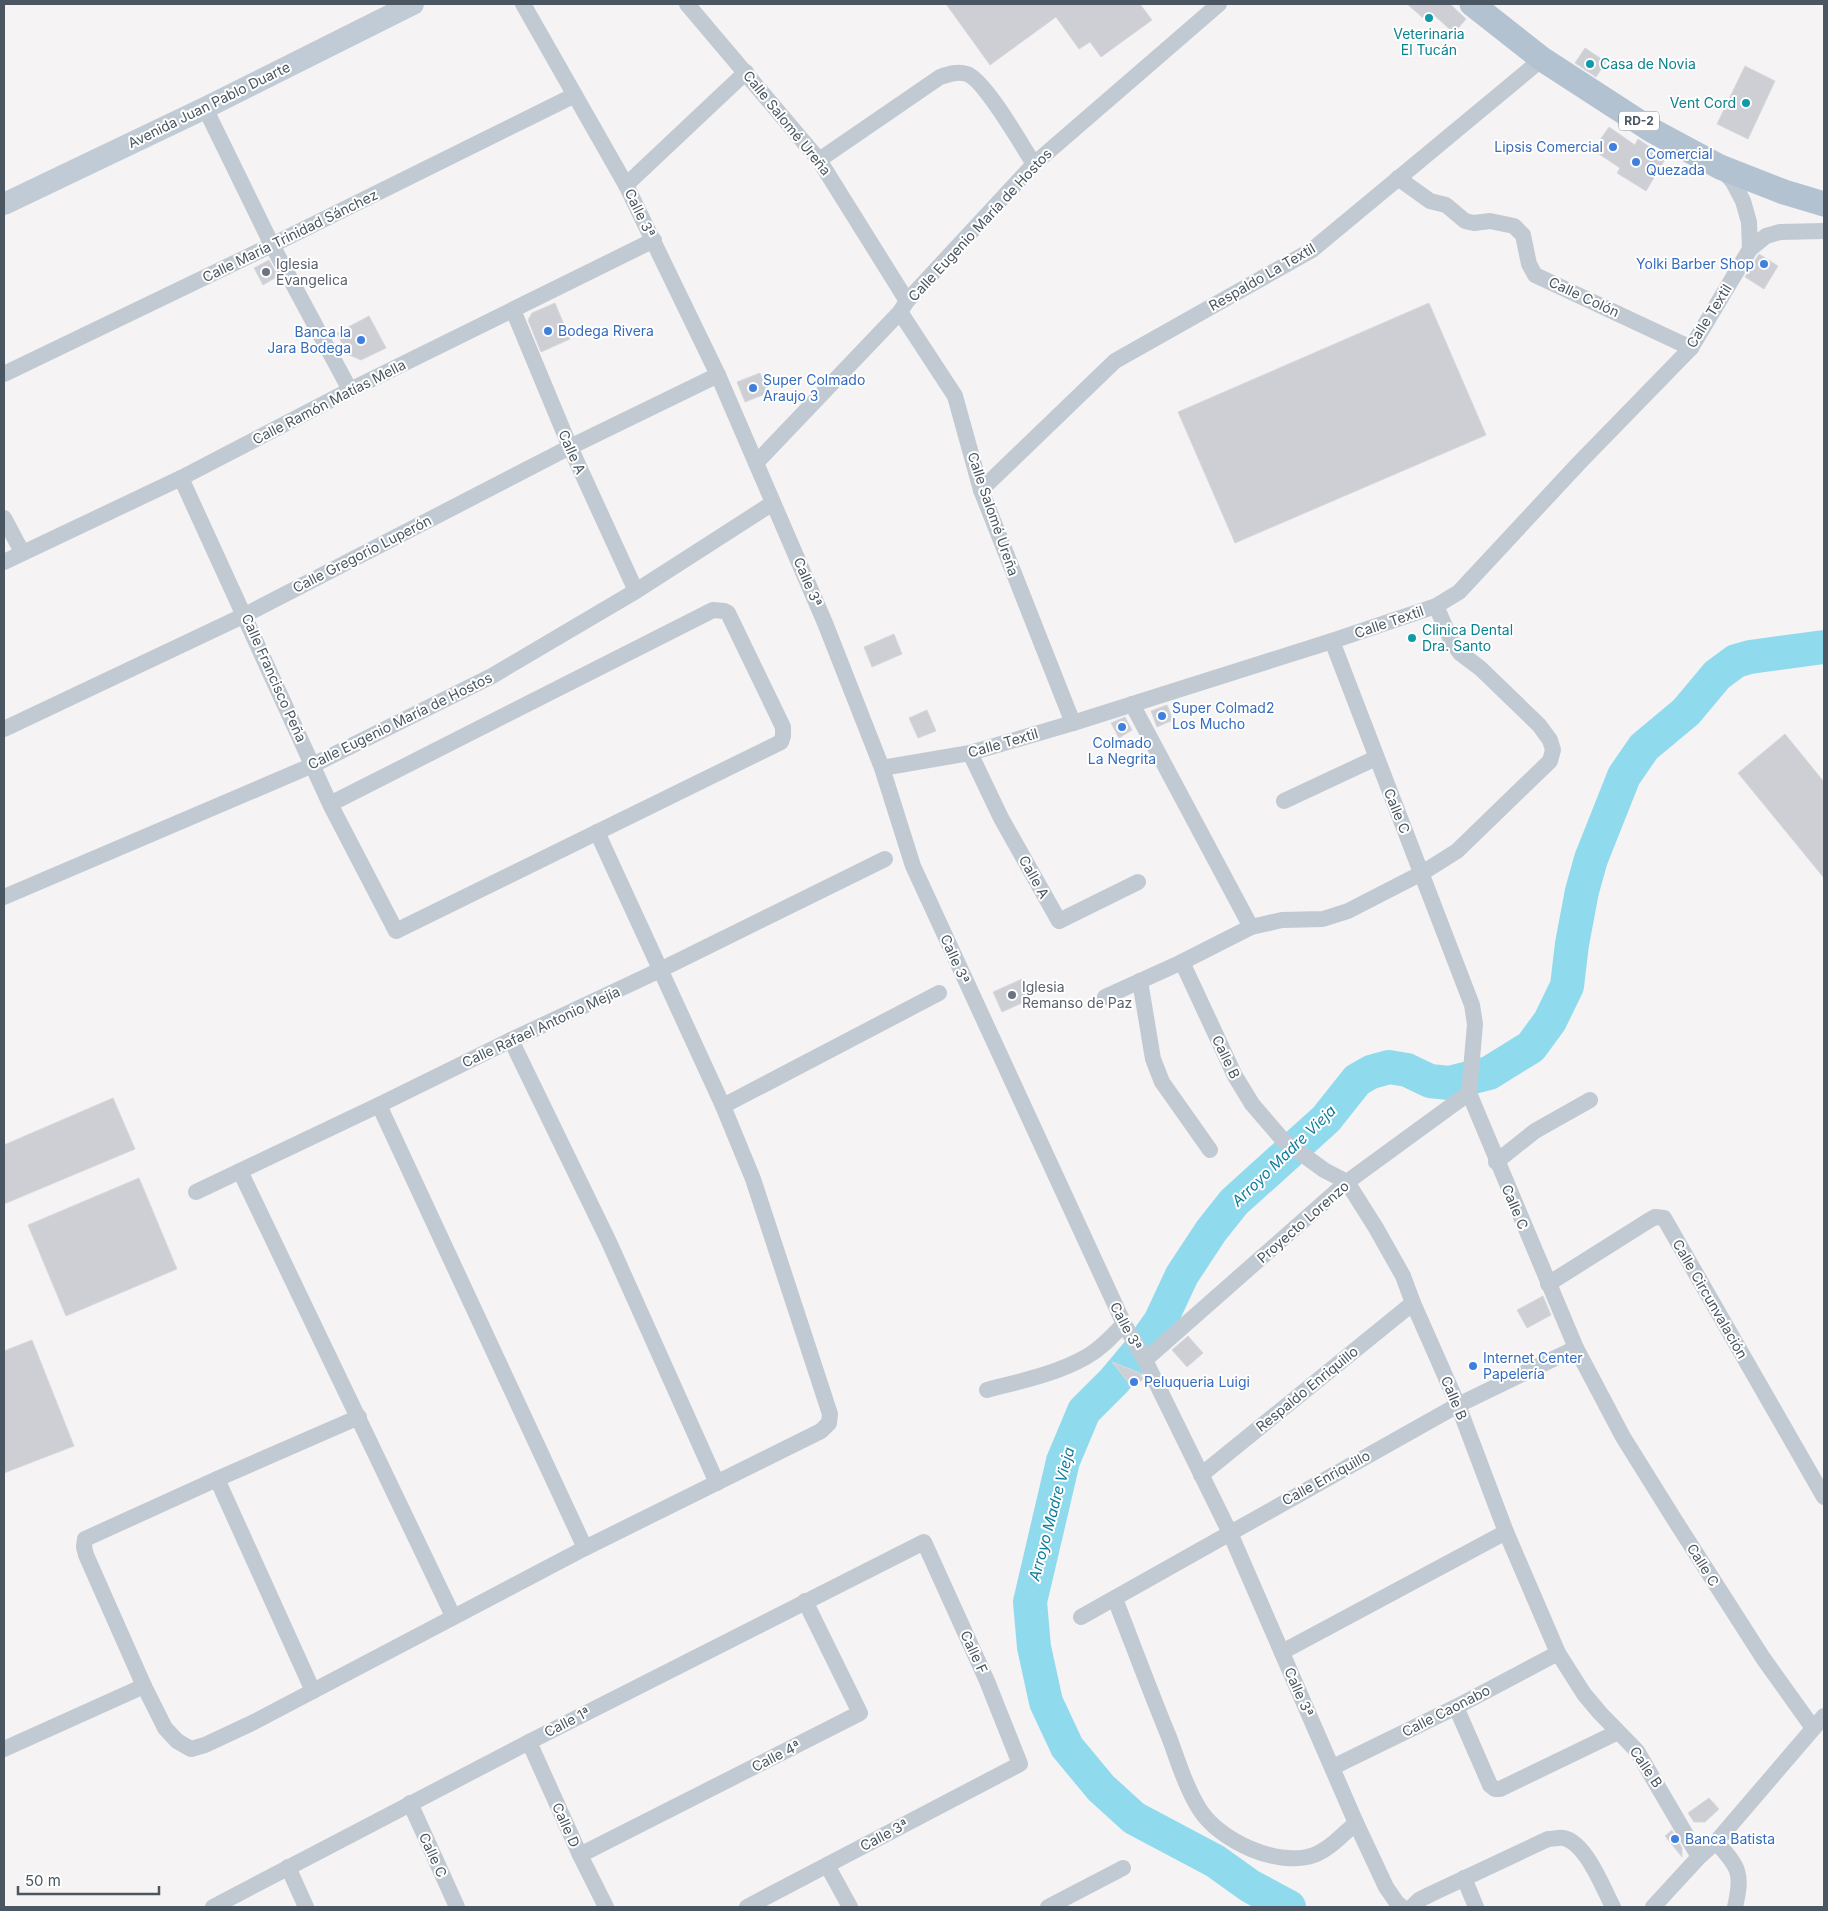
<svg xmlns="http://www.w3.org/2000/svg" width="1828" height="1911" font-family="Inter,sans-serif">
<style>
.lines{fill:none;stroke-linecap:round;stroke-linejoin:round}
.river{stroke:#90daee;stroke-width:34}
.building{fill:#cdcfd5;stroke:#d7d9de}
.minor{stroke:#c1cad2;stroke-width:16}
.secondary{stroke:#c1cbd6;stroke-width:22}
.primary{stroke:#b3c2d1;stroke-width:25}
.culture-dot{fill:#0f9aa8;stroke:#fff;stroke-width:2}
.shop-dot{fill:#3f7fe0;stroke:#fff;stroke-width:2}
.worship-dot{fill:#6b7280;stroke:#fff;stroke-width:2}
.labels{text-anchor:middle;stroke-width:4;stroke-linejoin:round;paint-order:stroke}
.shield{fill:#fff;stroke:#808990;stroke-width:1}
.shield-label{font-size:12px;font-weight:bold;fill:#4a5661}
.culture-label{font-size:14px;fill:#0d838f;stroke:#fff;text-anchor:start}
.street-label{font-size:14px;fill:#4a5661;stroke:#fff}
.shop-label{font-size:14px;fill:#366cbe;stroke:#fff;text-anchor:start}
.worship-label{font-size:14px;fill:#5b616d;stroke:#fff;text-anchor:start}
.water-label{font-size:15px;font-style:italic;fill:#0c7c9b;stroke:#fff}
</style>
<rect width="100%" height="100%" fill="#f5f3f3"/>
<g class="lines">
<polyline class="river" points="1289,1907 1250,1886 1215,1861 1134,1818 1101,1788 1067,1747 1046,1702 1034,1647 1030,1602 1063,1461 1084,1411 1114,1381 1140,1350 1160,1322 1182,1275 1211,1231 1234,1202 1326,1119 1357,1080 1371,1072 1389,1067 1407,1070 1430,1081 1449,1083 1489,1073 1531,1047 1550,1021 1567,986 1572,944 1582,891 1591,859 1624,776 1644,747 1686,712 1717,675 1736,661 1750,657 1824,647"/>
</g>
<g class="building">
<polygon points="946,4 1140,4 1152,20 1101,57 1090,42 1079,49 1056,17 990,65"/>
<polygon points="1407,4 1450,4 1466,19 1454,33 1435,16 1429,23"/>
<polygon points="1585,48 1606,62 1596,77 1575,63"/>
<polygon points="1745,66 1775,81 1748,139 1717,124"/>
<polygon points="1609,127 1635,145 1638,139 1666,158 1646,191 1617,173 1620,168 1593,150"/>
<polygon points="1759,254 1778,266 1764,289 1745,277"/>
<polygon points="269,260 278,276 263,285 254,268"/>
<polygon points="555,303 570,339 541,352 528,320 532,313"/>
<polygon points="1429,303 1486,435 1235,543 1178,412"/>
<polygon points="369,316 386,348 361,360 347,354 337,333"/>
<polygon points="760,373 768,393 745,402 737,382"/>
<polygon points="894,634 902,654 872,667 864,647"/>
<polygon points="1167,705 1173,720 1157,727 1151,711"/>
<polygon points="927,710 936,731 918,738 909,718"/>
<polygon points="1125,717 1132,730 1119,738 1111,723"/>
<polygon points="1785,734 1824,782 1824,878 1738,773"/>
<polygon points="1022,979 1031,999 1002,1012 993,992"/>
<polygon points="113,1098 135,1149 4,1204 4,1145"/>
<polygon points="139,1178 177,1269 66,1316 28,1225"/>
<polygon points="1543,1296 1551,1315 1527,1328 1517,1310"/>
<polygon points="1188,1336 1203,1353 1187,1367 1172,1350"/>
<polygon points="32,1340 74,1446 4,1473 4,1351"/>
<polygon points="1112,1362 1140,1373 1143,1379 1133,1388"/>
<polygon points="1709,1798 1719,1809 1705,1822 1694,1822 1688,1813"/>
<polygon points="1672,1830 1682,1848 1682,1857 1665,1836"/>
</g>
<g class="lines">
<g class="minor">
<polyline points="523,4 626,185 718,375 825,623 882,768 913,866 1124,1324 1145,1360 1230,1533 1356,1823 1386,1887 1397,1903 1402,1907"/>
<polyline points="687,4 819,160 907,301"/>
<polyline points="205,108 272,245 350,390"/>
<path d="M819 160 940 77C949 74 958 71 967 74 985 80 1022 146 1034 164"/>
<polyline points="1398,178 1430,201 1446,205 1465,221 1474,223 1490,221 1514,226 1523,235 1529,264 1535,275 1691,348"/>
<polyline points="626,185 746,72"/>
<polyline points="1750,249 1766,236 1780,232 1824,231"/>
<polyline points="513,310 570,447 636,591"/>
<polyline points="900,312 955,396 981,490 1073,723"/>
<polyline points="4,374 272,245 575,95"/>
<polyline points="756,463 900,312 907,301 1034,164 1219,4"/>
<polyline points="181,478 330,804 396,931 781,742 783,736 783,727 728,613 724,611 713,610 330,804"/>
<polyline points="981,490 1115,361 1312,250 1542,59"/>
<polyline points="4,518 22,552"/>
<polyline points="4,562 181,478 350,390 654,240"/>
<polyline points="1332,641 1472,1005 1475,1024 1469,1093 1576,1348 1623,1437 1676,1522 1763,1658 1813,1728"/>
<polyline points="1132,704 1251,927"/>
<polyline points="4,729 245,615 570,447 718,375"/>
<polyline points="970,753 1001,818 1059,921 1138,882"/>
<polyline points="882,768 970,753 1073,723 1332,641 1436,606 1459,592 1579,463 1691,348 1750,249 1749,222 1743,201 1733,182 1721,168"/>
<polyline points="1284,801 1376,758"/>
<polyline points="4,897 313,765 492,676 636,591 773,503"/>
<polyline points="1182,962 1235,1076 1252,1104 1283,1140 1324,1170 1347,1182 1376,1228 1403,1276 1413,1303 1458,1405 1506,1532 1558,1653 1584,1694 1600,1713 1637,1751 1699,1857"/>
<polyline points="1140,981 1153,1059 1162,1082 1210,1150"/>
<polyline points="1105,997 1182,962 1251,927 1282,920 1323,919 1348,911 1422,873 1457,851 1550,761 1553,750 1550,740 1539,725 1480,668 1460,653 1451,640 1436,606"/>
<polyline points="511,1040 609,1242 717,1483"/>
<polyline points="379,1105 585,1548"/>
<polyline points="723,1106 939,993"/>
<polyline points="1496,1162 1535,1131 1590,1100"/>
<polyline points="240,1171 453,1616"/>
<polyline points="196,1192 379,1105 511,1040 660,970 885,859"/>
<polyline points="1548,1284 1648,1221 1655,1217 1664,1218 1824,1497"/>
<polyline points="1145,1360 1347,1182 1469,1093"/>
<path d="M987 1390C1021 1381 1056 1374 1086 1357 1101 1349 1112 1336 1124 1324"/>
<polyline points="359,1417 217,1479 85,1539 84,1547 86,1555 144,1686 165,1728 177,1741 191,1749 205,1745 254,1722 585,1548 821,1431 829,1423 830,1414 753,1179 723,1106 597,832"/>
<polyline points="1201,1475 1413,1303"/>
<polyline points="217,1479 313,1691"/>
<path d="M1115 1599C1133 1645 1150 1691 1169 1737 1178 1761 1186 1788 1200 1810 1220 1841 1278 1868 1314 1855 1330 1849 1343 1834 1356 1823"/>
<polyline points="1081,1617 1458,1405 1576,1348"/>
<polyline points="1282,1652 1506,1532"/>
<polyline points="1456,1707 1490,1785 1495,1789 1500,1789 1618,1732"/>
<polyline points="529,1742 580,1855 606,1907"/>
<polyline points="4,1749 144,1686"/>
<polyline points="1333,1767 1456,1707 1558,1653"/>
<polyline points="410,1803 457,1907"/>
<path d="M1716 1842C1739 1867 1743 1873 1735 1907"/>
<polyline points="580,1855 860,1713 805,1601"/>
<polyline points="827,1865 850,1907"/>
<polyline points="288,1867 306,1907"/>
<polyline points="1464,1878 1476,1907"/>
<polyline points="213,1907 529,1742 924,1542 987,1681 1020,1764 747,1907"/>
<polyline points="1048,1907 1123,1868"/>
<path d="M1412 1907 1419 1900 1431 1894 1548 1839C1553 1839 1560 1837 1564 1838 1586 1843 1603 1888 1613 1907"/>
<polyline points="1653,1907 1699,1857 1716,1842 1824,1716"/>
</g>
<polyline class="secondary" points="4,204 205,108 413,4"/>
<polyline class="primary" points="1472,4 1542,59 1653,131 1720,167 1784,192 1824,204"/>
</g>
<g class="culture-dot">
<circle cx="1429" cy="18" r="5"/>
<circle cx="1590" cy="64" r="5"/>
<circle cx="1746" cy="103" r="5"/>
<circle cx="1412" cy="638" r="5"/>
</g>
<g class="shop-dot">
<circle cx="1613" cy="147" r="5"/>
<circle cx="1636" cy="162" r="5"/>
<circle cx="1764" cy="264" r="5"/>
<circle cx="548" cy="331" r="5"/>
<circle cx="361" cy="340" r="5"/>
<circle cx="753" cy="388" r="5"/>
<circle cx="1162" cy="716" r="5"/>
<circle cx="1122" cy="727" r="5"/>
<circle cx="1473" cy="1366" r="5"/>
<circle cx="1134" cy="1382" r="5"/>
<circle cx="1675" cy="1839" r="5"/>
</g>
<g class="worship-dot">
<circle cx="266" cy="272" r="5"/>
<circle cx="1012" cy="995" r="5"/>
</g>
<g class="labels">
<rect class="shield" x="1619" y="111.5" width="40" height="19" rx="4"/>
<g class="shield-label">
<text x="1639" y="125">RD-2</text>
</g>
<g class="culture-label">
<text x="1429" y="39" text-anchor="middle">Veterinaria<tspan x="1429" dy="16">El Tucán</tspan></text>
<text x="1600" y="69">Casa de Novia</text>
<text x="1736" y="108" text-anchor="end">Vent Cord</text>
<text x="1422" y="635">Clinica Dental<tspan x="1422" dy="16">Dra. Santo</tspan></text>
</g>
<g class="street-label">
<text transform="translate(209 105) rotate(-26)" y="5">Avenida Juan Pablo Duarte</text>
<text transform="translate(787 123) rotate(51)" y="5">Calle Salomé Ureña</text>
<text transform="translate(640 213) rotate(64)" y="5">Calle 3ª</text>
<text transform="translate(980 225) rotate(-47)" y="5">Calle Eugenio María de Hostos</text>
<text transform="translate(290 236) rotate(-26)" y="5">Calle María Trinidad Sánchez</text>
<text transform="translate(1262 277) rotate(-30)" y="5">Respaldo La Textil</text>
<text transform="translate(1584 297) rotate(25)" y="5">Calle Colón</text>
<text transform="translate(1709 316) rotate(-58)" y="5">Calle Textil</text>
<text transform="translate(329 402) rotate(-27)" y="5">Calle Ramón Matías Mella</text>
<text transform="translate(572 452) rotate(66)" y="5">Calle A</text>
<text transform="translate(993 514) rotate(71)" y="5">Calle Salomé Ureña</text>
<text transform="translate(362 554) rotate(-27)" y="5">Calle Gregorio Luperón</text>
<text transform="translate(808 582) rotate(67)" y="5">Calle 3ª</text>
<text transform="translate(1389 622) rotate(-19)" y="5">Calle Textil</text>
<text transform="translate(274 678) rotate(66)" y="5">Calle Francisco Peña</text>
<text transform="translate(400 721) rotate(-26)" y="5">Calle Eugenio María de Hostos</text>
<text transform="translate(1003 743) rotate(-16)" y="5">Calle Textil</text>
<text transform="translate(1397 811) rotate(68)" y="5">Calle C</text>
<text transform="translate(1034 877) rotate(61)" y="5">Calle A</text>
<text transform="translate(955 959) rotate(66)" y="5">Calle 3ª</text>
<text transform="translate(541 1027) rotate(-25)" y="5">Calle Rafael Antonio Mejía</text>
<text transform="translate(1226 1057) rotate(64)" y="5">Calle B</text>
<text transform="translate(1515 1207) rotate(67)" y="5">Calle C</text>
<text transform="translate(1303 1222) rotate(-41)" y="5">Proyecto Lorenzo</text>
<text transform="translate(1710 1299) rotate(60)" y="5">Calle Circunvalación</text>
<text transform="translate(1126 1326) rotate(62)" y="5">Calle 3ª</text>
<text transform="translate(1307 1389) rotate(-39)" y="5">Respaldo Enriquillo</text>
<text transform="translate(1454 1398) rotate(67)" y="5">Calle B</text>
<text transform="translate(1326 1478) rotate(-29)" y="5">Calle Enriquillo</text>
<text transform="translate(1703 1565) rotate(58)" y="5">Calle C</text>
<text transform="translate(974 1652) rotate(65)" y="5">Calle F</text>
<text transform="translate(1299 1692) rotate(66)" y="5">Calle 3ª</text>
<text transform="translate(1446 1711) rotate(-27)" y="5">Calle Caonabo</text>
<text transform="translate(567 1722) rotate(-27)" y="5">Calle 1ª</text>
<text transform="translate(776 1756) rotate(-27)" y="5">Calle 4ª</text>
<text transform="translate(1646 1767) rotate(56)" y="5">Calle B</text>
<text transform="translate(566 1825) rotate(66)" y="5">Calle D</text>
<text transform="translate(884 1835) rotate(-28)" y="5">Calle 3ª</text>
<text transform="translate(433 1855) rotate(65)" y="5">Calle C</text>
</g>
<g class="shop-label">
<text x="1603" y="152" text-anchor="end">Lipsis Comercial</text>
<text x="1646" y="159">Comercial<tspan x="1646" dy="16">Quezada</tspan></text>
<text x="1754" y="269" text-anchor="end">Yolki Barber Shop</text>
<text x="558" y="336">Bodega Rivera</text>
<text x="351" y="337" text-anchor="end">Banca la<tspan x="351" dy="16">Jara Bodega</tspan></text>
<text x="763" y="385">Super Colmado<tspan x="763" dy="16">Araujo 3</tspan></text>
<text x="1172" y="713">Super Colmad2<tspan x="1172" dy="16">Los Mucho</tspan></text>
<text x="1122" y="748" text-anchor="middle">Colmado<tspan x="1122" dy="16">La Negrita</tspan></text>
<text x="1483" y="1363">Internet Center<tspan x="1483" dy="16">Papelería</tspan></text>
<text x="1144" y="1387">Peluqueria Luigi</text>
<text x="1685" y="1844">Banca Batista</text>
</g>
<g class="worship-label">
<text x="276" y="269">Iglesia<tspan x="276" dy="16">Evangelica</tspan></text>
<text x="1022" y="992">Iglesia<tspan x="1022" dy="16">Remanso de Paz</tspan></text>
</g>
<g class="water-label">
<text transform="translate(1284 1156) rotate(-44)" y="5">Arroyo Madre Vieja</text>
<text transform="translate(1052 1514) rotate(-75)" y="5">Arroyo Madre Vieja</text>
</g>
</g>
<rect width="1828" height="1911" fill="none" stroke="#4a5661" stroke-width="10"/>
<path d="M18 1886v8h141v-8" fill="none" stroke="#4a5661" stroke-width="2.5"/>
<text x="25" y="1886" font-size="15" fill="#4a5661" stroke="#ffffff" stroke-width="4" paint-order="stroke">50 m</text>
</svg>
